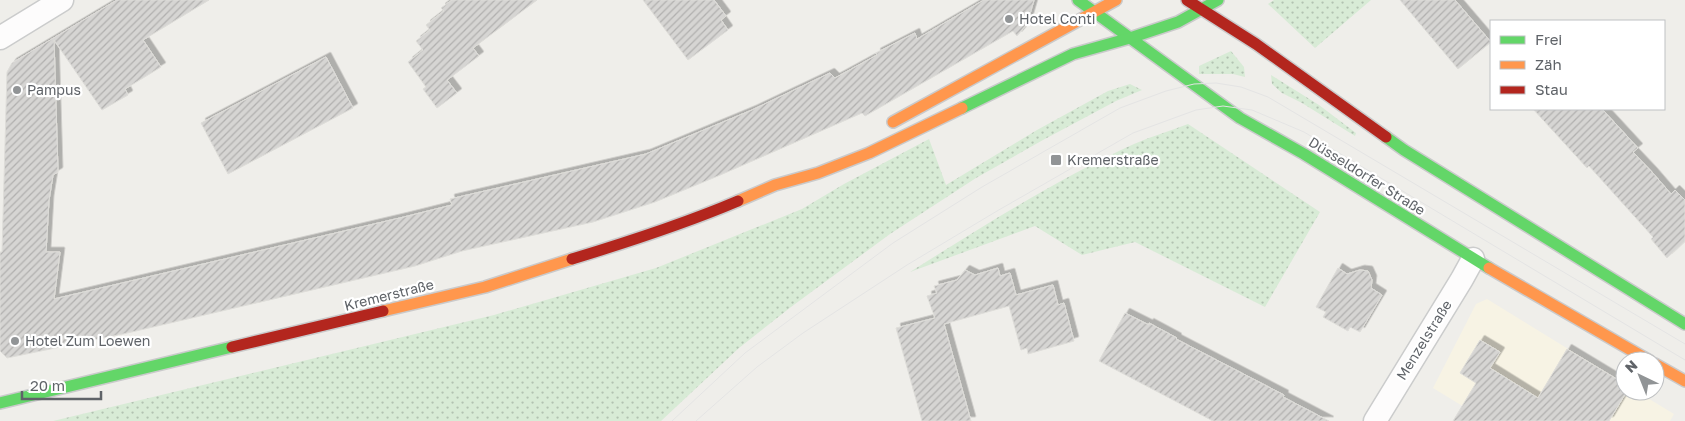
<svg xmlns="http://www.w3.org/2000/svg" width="1685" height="421" font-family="'Golos Text',sans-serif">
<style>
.commercial{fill:#f7f3e4}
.grass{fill:url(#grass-dots)}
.building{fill:url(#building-hatch);stroke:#deddd9;filter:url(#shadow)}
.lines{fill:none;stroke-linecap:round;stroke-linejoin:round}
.street-casing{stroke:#cbcccc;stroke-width:25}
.fast-casing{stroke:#cacacb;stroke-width:14}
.slow-casing{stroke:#cacacb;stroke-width:14}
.jam-casing{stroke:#cacacb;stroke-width:14}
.street{stroke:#fdfcfc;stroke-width:22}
.fast{stroke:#63d668;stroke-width:11}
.slow{stroke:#ff974d;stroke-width:11}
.jam{stroke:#b3261e;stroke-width:11}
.tram{stroke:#e4e4e4;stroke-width:1}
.poi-dot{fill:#919496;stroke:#fff;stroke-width:2}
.labels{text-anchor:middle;stroke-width:4.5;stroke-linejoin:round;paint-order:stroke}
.poi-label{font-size:14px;fill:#5f6368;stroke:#fff;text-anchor:start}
.street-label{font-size:14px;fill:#5f6368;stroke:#fff}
</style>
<defs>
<pattern id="grass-dots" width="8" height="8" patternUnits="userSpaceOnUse" patternTransform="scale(1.25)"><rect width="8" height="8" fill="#d8ebd6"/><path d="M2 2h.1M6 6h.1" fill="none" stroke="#b2c2b1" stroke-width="1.8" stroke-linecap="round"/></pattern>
<pattern id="building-hatch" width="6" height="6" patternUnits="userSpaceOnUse" patternTransform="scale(1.25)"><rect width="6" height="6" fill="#d6d5d3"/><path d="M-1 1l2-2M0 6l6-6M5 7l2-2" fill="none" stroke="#b1b0af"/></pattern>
<filter id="shadow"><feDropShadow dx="4.5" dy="-4.5" stdDeviation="0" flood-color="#0004"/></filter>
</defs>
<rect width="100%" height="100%" fill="#efeeea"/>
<polygon class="commercial" points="1487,299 1625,384 1625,391 1636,391 1674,414 1670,421 1487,421 1433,388 1476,304"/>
<g class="grass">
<polygon points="1274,0 1371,0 1315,48 1268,4"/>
<polygon points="1231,51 1244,67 1245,77 1233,74 1199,74 1199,66"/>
<polygon points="1271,75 1319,105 1356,133 1355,136 1302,103 1282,93 1272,84"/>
<polygon points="1130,84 1142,90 1116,101 1043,140 976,178 890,234 791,307 739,348 661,421 53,421 494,315 656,268 802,209 844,184 929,139 946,185 1037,130 1108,91"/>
<path d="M1188 124 1320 212 1265 307 1135 242 1082 255 1035 226 910 272C983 226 1056 180 1134 144 1152 136 1170 131 1188 124Z"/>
</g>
<g class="building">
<polygon points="117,0 209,0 143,40 161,67 125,89 128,95 102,110 54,40 58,172 53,175 49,200 46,252 60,252 54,299 404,217 452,205 450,199 646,154 752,110 830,73 835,78 877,55 876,53 915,33 917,39 984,0 1034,0 1027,24 1017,36 1013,31 865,116 862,113 718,176 655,202 593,222 462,251 415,266 123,334 7,358 0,351 0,252 2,252 7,72 12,63"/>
<polygon points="452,0 537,0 473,48 479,56 447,80 457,93 437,108 423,89 426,87 408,62 423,50 416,41 430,30 426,25 444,11 441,8"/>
<polygon points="643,0 714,0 726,16 721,20 728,30 688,60"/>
<polygon points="1400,0 1455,0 1491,42 1458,69"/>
<polygon points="326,57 353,108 228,174 201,123"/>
<polygon points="1533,109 1602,109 1638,148 1633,152 1652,172 1671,194 1675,190 1685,200 1685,241 1667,258 1651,239 1653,237 1589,166 1587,168"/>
<polygon points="998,268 1000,276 1010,273 1016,295 1053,285 1058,305 1064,303 1074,341 1028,354 1027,348 1021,350 1009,306 944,324 971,421 922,421 896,328 935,318 927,296 937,293 934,286 957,280 965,270 975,275"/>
<polygon points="1338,268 1347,274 1360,270 1368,271 1372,280 1371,288 1382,295 1360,332 1350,327 1348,331 1323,317 1326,312 1316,307"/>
<polygon points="1125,313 1149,325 1149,323 1177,338 1176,339 1284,395 1283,397 1329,421 1213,421 1099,361"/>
<polygon points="1480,340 1500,352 1490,368 1538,398 1567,349 1625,384 1625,391 1627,391 1609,421 1453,421 1476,383 1460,373"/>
</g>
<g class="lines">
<g class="street-casing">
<g id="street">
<polyline points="0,38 62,0"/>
<polyline points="1375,421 1462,279 1473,259"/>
</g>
</g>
<g class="fast-casing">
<g id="fast">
<polyline points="1078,0 1240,118 1304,154 1489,268"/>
<polyline points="962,108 1073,54 1130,38 1178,22 1218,0"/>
<polyline points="1386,137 1404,150 1685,324"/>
<polyline points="0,403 232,347"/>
</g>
</g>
<g class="slow-casing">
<g id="slow">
<polyline points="893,122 1116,0"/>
<polyline points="738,201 775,185 818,173 869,153 962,108"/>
<polyline points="1489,268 1650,361"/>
<polyline points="383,311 485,287 572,259"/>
<polyline points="1655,364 1685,381"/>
</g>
</g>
<g class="jam-casing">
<g id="jam">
<polyline points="1187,0 1256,44 1386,137"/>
<path d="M572 259C628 242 684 224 738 201"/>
<polyline points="232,347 383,311"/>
</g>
</g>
<use href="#street" class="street"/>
<use href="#fast" class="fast"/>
<use href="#slow" class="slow"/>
<use href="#jam" class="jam"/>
<g class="tram">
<polyline points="672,421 745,353 893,243 982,187 1120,108 1166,91 1194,84 1216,83 1241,87 1268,97 1685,344"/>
<polyline points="696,421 757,367 803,333 907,265 997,211 1133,133 1196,110 1223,106 1252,110 1304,132 1685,360"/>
</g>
</g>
<g class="poi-dot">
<circle cx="1009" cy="19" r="5"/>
<circle cx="17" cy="90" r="5"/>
<rect x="1050" y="154" width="12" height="12" rx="2.5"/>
<circle cx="15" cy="341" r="5"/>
</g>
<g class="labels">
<g class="poi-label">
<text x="1019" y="24">Hotel Conti</text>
<text x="27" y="95">Pampus</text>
<text x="1067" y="165">Kremerstraße</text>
<text x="25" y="346">Hotel Zum Loewen</text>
</g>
<g class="street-label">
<text transform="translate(1367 176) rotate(32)" y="5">Düsseldorfer Straße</text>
<text transform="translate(389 295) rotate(-14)" y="5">Kremerstraße</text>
<text transform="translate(1424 340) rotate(-58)" y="5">Menzelstraße</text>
</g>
</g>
<rect x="1490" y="20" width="175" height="90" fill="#ffffff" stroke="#bfc1c3"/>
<rect x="1500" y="36" width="25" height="8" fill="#63d668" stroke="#bfc1c3"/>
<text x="1535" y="45" font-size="15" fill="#5f6368">Frei</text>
<rect x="1500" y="61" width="25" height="8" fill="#ff974d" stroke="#bfc1c3"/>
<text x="1535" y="70" font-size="15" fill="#5f6368">Zäh</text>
<rect x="1500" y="86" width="25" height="8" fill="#b3261e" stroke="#bfc1c3"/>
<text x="1535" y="95" font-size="15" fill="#5f6368">Stau</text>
<g transform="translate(1640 376) rotate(317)"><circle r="24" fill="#ffffff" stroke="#bfc1c3"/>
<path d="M0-4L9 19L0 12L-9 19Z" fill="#919496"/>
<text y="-8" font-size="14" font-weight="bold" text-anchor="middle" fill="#5f6368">N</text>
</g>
<path d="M22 391v8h79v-8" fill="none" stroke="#5f6368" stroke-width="2.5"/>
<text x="30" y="391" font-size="15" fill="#5f6368" stroke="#ffffff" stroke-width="4" paint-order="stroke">20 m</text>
</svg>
